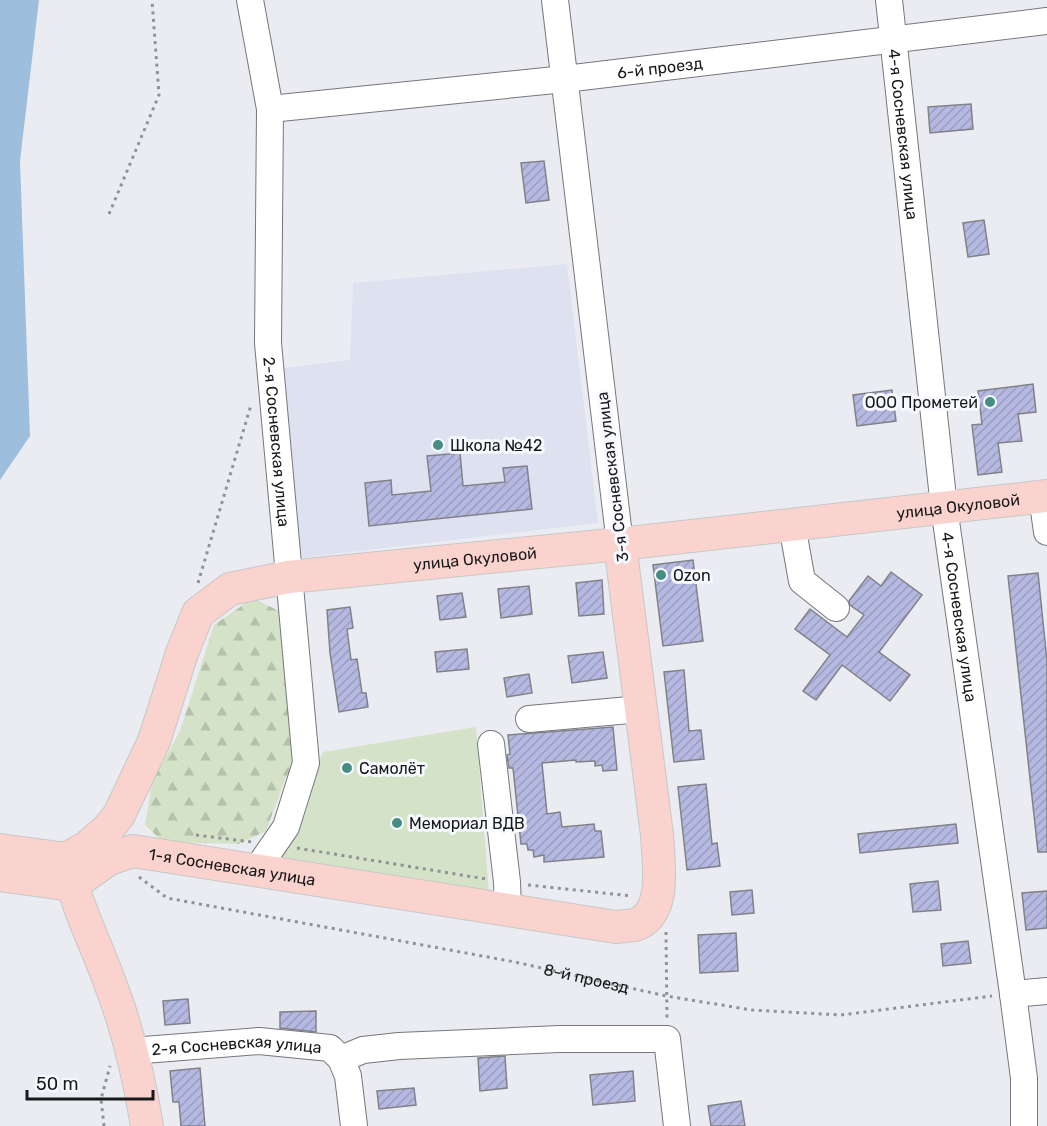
<svg xmlns="http://www.w3.org/2000/svg" width="1047" height="1126" font-family="Rubik,sans-serif">
<style>
.built{fill:#dee2f0}
.forest{fill:url(#forest-firs)}
.green{fill:#d4e2c8}
.water{fill:#9ebedd}
.building{fill:url(#building-hatch);stroke:#818288;stroke-width:1.5}
.lines{fill:none;stroke-linecap:round;stroke-linejoin:round}
.minor-casing{stroke:#75777d;stroke-width:28}
.major-casing{stroke:#c7c8c8;stroke-width:34}
.path{stroke:#919297;stroke-width:3;stroke-dasharray:3 4.5;stroke-linecap:butt}
.minor{stroke:#fff;stroke-width:26}
.major{stroke:#fad3ce;stroke-width:32}
.poi-dot{fill:#478d86;stroke:#f7f9fe;stroke-width:2}
.labels{text-anchor:middle;stroke-width:6;stroke-linejoin:round;paint-order:stroke}
.street-label{font-size:16px;fill:#17181a;stroke:#f7f9fe}
.poi-label{font-size:16px;fill:#17181a;stroke:#f7f9fe;text-anchor:start}
</style>
<defs>
<pattern id="forest-firs" width="22" height="20" patternUnits="userSpaceOnUse" patternTransform="scale(1.5)"><rect width="22" height="20" fill="#d4e2c8"/><path d="M5 1l3.5 6h-7zM16 11l3.5 6h-7z" fill="#b5c1ab"/></pattern>
<pattern id="building-hatch" width="6" height="6" patternUnits="userSpaceOnUse" patternTransform="scale(1.5)"><rect width="6" height="6" fill="#b5b8e0"/><path d="M-1 1l2-2M0 6l6-6M5 7l2-2" fill="none" stroke="#9b9dc0"/></pattern>
</defs>
<rect width="100%" height="100%" fill="#eaecf2"/>
<polygon class="built" points="567,264 598,523 292,559 284,368 350,360 353,283"/>
<polygon class="forest" points="253,598 281,612 289,638 286,689 296,762 286,777 266,831 239,844 163,842 145,825 152,782 180,731 214,625"/>
<polygon class="green" points="476,727 489,894 279,860 323,752"/>
<polygon class="water" points="0,0 39,0 20,161 30,436 0,480"/>
<g class="building">
<polygon points="971,104 973,129 930,133 928,107"/>
<polygon points="544,161 549,200 526,203 521,163"/>
<polygon points="984,220 989,254 968,257 963,223"/>
<polygon points="1033,384 1036,412 1018,414 1022,441 998,443 1002,472 978,475 972,425 982,424 978,391"/>
<polygon points="892,390 896,421 857,426 853,395"/>
<polygon points="460,453 463,486 505,482 503,468 527,466 532,509 369,526 365,483 391,480 392,495 431,491 427,456"/>
<polygon points="693,560 703,641 663,646 653,565"/>
<polygon points="891,572 922,595 879,652 910,675 890,701 842,665 816,700 803,691 830,655 795,629 810,609 847,637 864,615 850,605 849,601 868,576 881,586"/>
<polygon points="1038,573 1047,661 1047,852 1038,852 1008,576"/>
<polygon points="602,580 604,614 579,616 576,583"/>
<polygon points="529,586 532,614 501,618 498,589"/>
<polygon points="462,593 466,617 440,620 437,596"/>
<polygon points="350,607 353,628 347,629 351,660 357,659 362,693 366,693 368,707 339,712 330,653 327,610"/>
<polygon points="467,649 469,669 437,672 435,652"/>
<polygon points="603,652 607,678 572,683 568,656"/>
<polygon points="684,670 689,731 701,730 704,759 674,762 664,672"/>
<polygon points="529,674 532,693 507,697 504,678"/>
<polygon points="613,727 617,770 603,771 602,765 595,766 595,761 576,762 576,760 542,763 547,814 560,812 562,827 594,824 595,831 601,831 604,857 544,862 544,855 534,857 533,850 528,850 527,844 521,844 513,768 509,768 507,755 510,754 508,735"/>
<polygon points="706,784 712,844 717,843 720,866 687,870 678,787"/>
<polygon points="956,824 958,843 860,853 858,834"/>
<polygon points="938,881 941,910 913,912 910,884"/>
<polygon points="752,890 754,913 732,915 730,892"/>
<polygon points="1047,891 1047,928 1026,930 1022,893"/>
<polygon points="736,933 738,971 700,973 698,935"/>
<polygon points="968,941 971,963 943,966 941,944"/>
<polygon points="188,999 190,1023 165,1025 163,1001"/>
<polygon points="316,1011 316,1032 280,1028 280,1012"/>
<polygon points="505,1056 507,1088 480,1091 478,1058"/>
<polygon points="200,1068 205,1126 181,1126 179,1102 173,1102 170,1071"/>
<polygon points="633,1071 635,1101 593,1105 590,1075"/>
<polygon points="414,1088 416,1105 379,1109 377,1091"/>
<polygon points="741,1101 745,1126 711,1126 708,1106"/>
</g>
<g class="lines">
<g class="minor-casing">
<g id="minor">
<path id="s2" d="M250 0 270 109 268 343 306 763 286 827 255 872"/>
<polyline points="555,0 620,544"/>
<path id="s3" d="M889 0 944 507 1013 994 1024 1078V1126"/>
<path id="s4" d="M270 109 565 79 1047 21"/>
<polyline points="1042,496 1047,532"/>
<polyline points="792,525 802,581 836,608"/>
<polyline points="529,719 641,709"/>
<polyline points="491,744 507,882 508,910"/>
<polyline points="1013,994 1047,991"/>
<path id="s5" d="M131 1051 259 1041 330 1048 341 1059 348 1076 354 1126"/>
<polyline points="341,1059 363,1050 399,1046 559,1039 667,1039 677,1126"/>
</g>
</g>
<g class="major-casing">
<g id="major">
<polyline points="0,850 66,859"/>
<path id="s6" d="M66 859 87 847 108 829 119 815 154 741 182 653 198 613 230 589 288 577 620 544 1047 496"/>
<path d="M68 866C76 906 96 944 110 983 128 1029 139 1078 147 1126"/>
<polyline points="0,875 72,885"/>
<path id="s7" d="M72 885 109 859 133 851 616 927C622 926 629 926 635 925 668 914 658 861 657 835L620 544"/>
</g>
</g>
<g class="path">
<polyline points="109,214 159,95 152,0"/>
<polyline points="198,583 251,405"/>
<polyline points="196,835 252,842"/>
<polyline points="297,848 486,879"/>
<path id="s1" d="M139 877 167 898 515 962 666 996 752 1010 841 1015 992 996"/>
<polyline points="528,885 632,896"/>
<polyline points="666,932 667,1019"/>
<polyline points="104,1126 101,1099 110,1066"/>
</g>
<use href="#minor" class="minor"/>
<use href="#major" class="major"/>
</g>
<g class="poi-dot">
<circle cx="990" cy="402" r="6"/>
<circle cx="438" cy="445" r="6"/>
<circle cx="661" cy="575" r="6"/>
<circle cx="347" cy="768" r="6"/>
<circle cx="397" cy="823" r="6"/>
</g>
<g class="labels">
<g class="street-label">
<text dy="6" stroke="none"><textPath href="#s4" startOffset="392">6-й проезд</textPath></text>
<text dy="6" stroke="none"><textPath href="#s3" startOffset="135">4-я Сосневская улица</textPath></text>
<text dy="6" stroke="none"><textPath href="#s2" startOffset="444">2-я Сосневская улица</textPath></text>
<text transform="translate(612 477) rotate(-97)" y="6">3-я Сосневская улица</text>
<text dy="6" stroke="none"><textPath href="#s6" startOffset="1060">улица Окуловой</textPath></text>
<text dy="6" stroke="none"><textPath href="#s6" startOffset="574">улица Окуловой</textPath></text>
<text dy="6" stroke="none"><textPath href="#s3" startOffset="621">4-я Сосневская улица</textPath></text>
<text dy="6" stroke="none"><textPath href="#s7" startOffset="171">1-я Сосневская улица</textPath></text>
<text dy="6" stroke="none"><textPath href="#s1" startOffset="462">8-й проезд</textPath></text>
<text dy="6" stroke="none"><textPath href="#s5" startOffset="106">2-я Сосневская улица</textPath></text>
</g>
<g class="poi-label">
<text x="978" y="408" text-anchor="end">ООО Прометей</text>
<text x="450" y="451">Школа №42</text>
<text x="673" y="581">Ozon</text>
<text x="359" y="774">Самолёт</text>
<text x="409" y="829">Мемориал ВДВ</text>
</g>
</g>
<path d="M27 1090v9h126v-9" fill="none" stroke="#17181a" stroke-width="3"/>
<text x="36" y="1090" font-size="18" fill="#17181a" stroke="#f7f9fe" stroke-width="4.5" paint-order="stroke">50 m</text>
</svg>
